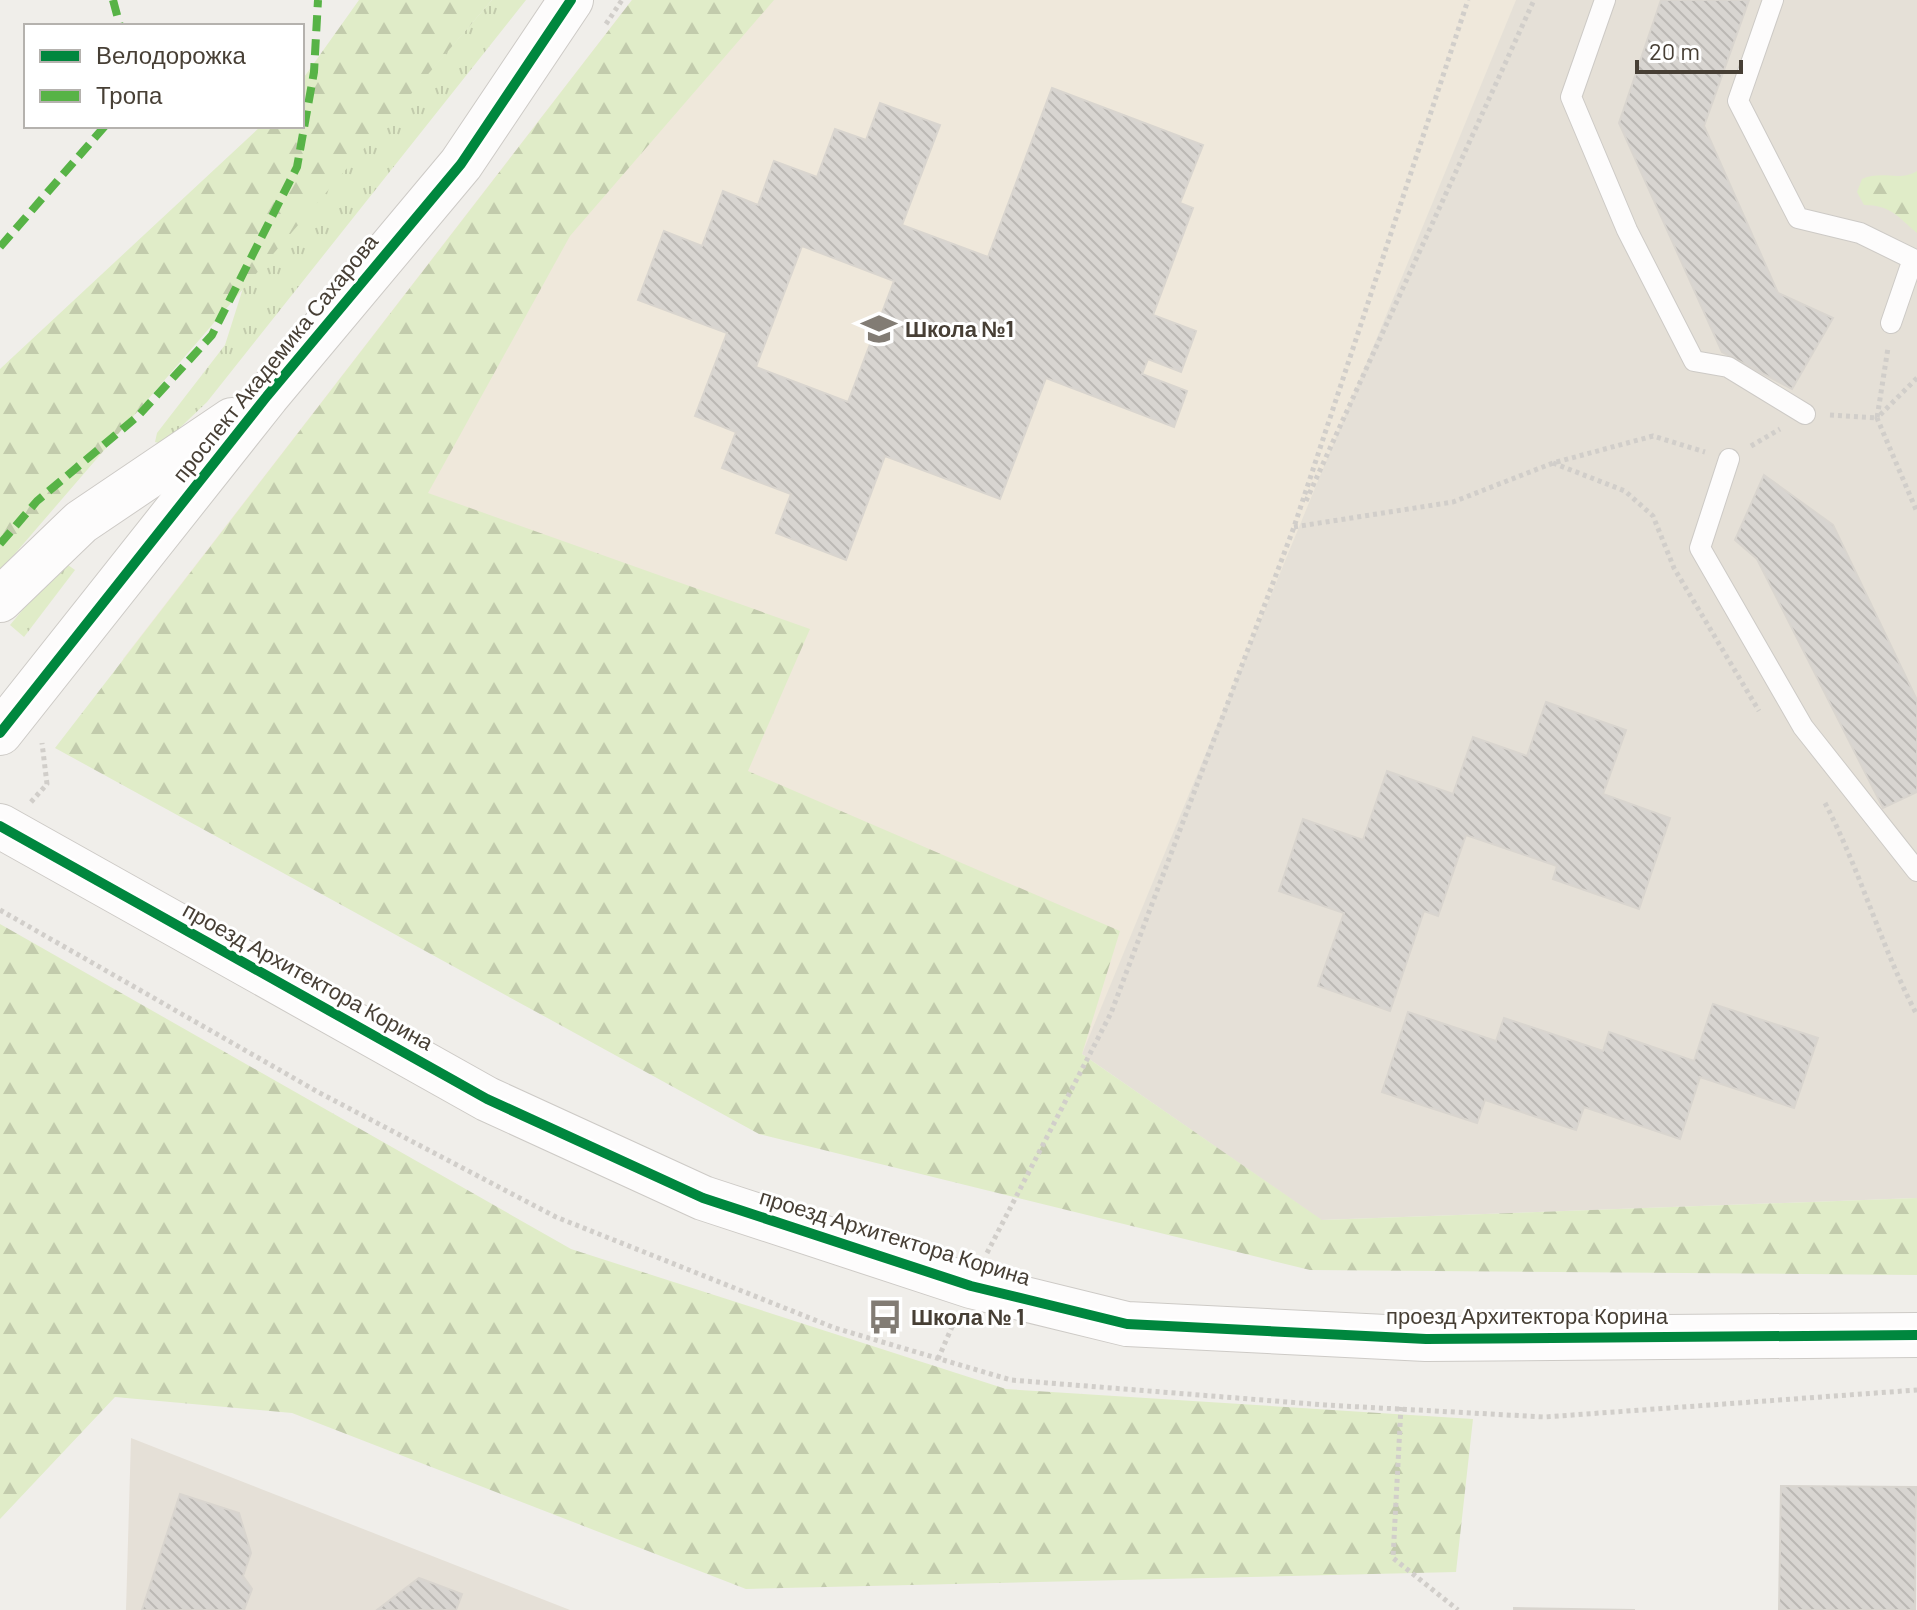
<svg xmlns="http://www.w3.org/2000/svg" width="1917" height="1610" font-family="Barlow,sans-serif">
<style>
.residential{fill:#e5e0d7}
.education{fill:#efe8db}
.grass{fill:url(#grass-tufts)}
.forest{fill:url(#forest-firs)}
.building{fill:url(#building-back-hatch);stroke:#d9d5cf;stroke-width:2;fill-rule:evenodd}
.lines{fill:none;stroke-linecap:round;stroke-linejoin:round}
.service-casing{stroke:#cdcac6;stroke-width:22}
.tertiary-casing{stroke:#cdcac6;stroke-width:46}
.path{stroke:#d1ceca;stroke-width:5;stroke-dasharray:4 4;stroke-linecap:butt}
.service{stroke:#fdfcfc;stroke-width:20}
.tertiary{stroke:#fdfcfc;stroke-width:44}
.quiet{stroke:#57b346;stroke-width:8;stroke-dasharray:16 8;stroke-linecap:butt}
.cycleway-casing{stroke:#fff;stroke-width:15}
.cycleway{stroke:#00873e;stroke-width:10}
.labels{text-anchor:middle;stroke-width:6;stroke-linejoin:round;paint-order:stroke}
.poi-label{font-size:22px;font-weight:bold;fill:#473f35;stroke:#fff;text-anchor:start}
.street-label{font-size:22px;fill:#473f35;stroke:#fff}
</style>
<defs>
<pattern id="grass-tufts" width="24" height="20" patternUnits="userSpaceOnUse" patternTransform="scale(2)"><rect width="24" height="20" fill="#e0ecc8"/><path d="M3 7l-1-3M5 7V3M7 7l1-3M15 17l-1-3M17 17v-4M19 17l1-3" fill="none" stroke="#c2cbac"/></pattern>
<pattern id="forest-firs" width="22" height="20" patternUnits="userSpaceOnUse" patternTransform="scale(2)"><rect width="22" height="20" fill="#e0ecc8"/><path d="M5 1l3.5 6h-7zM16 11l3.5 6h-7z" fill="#c2cbac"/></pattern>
<pattern id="building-back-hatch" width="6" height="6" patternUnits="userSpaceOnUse" patternTransform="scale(2)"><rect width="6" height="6" fill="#d8d5d1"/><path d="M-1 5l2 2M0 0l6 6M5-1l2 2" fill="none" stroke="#bbb8b4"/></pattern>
</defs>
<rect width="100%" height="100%" fill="#f0eeea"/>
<g class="residential">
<polygon points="774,0 1917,0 1917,1198 1321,1220 1082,1054"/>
<polygon points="131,1438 570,1610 126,1610"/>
</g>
<polygon class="education" points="632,0 1516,0 1082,1054 123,659"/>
<g class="grass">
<polygon points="492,0 526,0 207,402 163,444 155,442 157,433 225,345 244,285"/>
<polygon points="68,565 75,570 24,637 10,625 50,577"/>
</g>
<g class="forest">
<polygon points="359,0 492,0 0,571 0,369 261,126 302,126 302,80"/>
<polygon points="632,0 774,0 570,236 428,493 810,629 748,771 1120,931 1082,1054 1322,1220 1917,1198 1917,1275 1310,1270 759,1134 55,748"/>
<path d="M1917 171V233C1898 217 1891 205 1864 205L1857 192 1862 179C1883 170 1900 182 1917 171Z"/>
<polygon points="0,924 571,1249 1006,1389 1473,1419 1456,1572 746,1589 292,1413 115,1397 0,1519"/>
</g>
<g class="building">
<polygon points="1661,0 1749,0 1704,126 1778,293 1833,318 1792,389 1722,352 1619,123"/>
<path d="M1052 88 1203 145 1180 203 1193 208 1153 315 1196 331 1181 372 1148 359 1142 374 1187 391 1174 427 1046 378 1000 499 885 456 846 560 776 533 791 494 722 468 736 432 695 416 727 333 638 300 664 231 702 246 723 191 758 205 774 161 817 177 835 129 866 140 880 103 940 125 902 225 988 257ZM802 246 894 281 848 402 756 367Z"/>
<polygon points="1764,475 1833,525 1917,700 1917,792 1883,808 1757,559 1735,540"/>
<polygon points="1546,702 1626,730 1603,794 1670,818 1639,909 1553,879 1557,866 1466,835 1438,916 1424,911 1390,1011 1318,986 1344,913 1279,891 1303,819 1363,840 1387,771 1453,794 1473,737 1527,756"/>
<polygon points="1713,1004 1818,1038 1794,1108 1700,1077 1680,1139 1584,1107 1576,1130 1485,1100 1477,1123 1382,1092 1408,1012 1496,1041 1504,1018 1603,1051 1609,1032 1694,1061"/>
<polygon points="1781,1486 1916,1487 1915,1610 1779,1610"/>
<polygon points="180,1494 239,1513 251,1553 243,1576 252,1589 244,1610 142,1610"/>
<polygon points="419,1578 462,1594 456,1610 377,1610"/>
<polygon points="1514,1608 1635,1610 1514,1610"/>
</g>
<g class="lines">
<g class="service-casing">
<g id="service">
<polyline points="1605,0 1571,97 1627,230 1694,361 1728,367 1805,414"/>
<polyline points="1773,0 1738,101 1798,218 1860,233 1913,259 1891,323"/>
<polyline points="1729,459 1700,548 1803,727 1917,871"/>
</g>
</g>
<g class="tertiary-casing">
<g id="tertiary">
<polyline points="0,600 81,522 232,420"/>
<polyline points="0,733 267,396 461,164 571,0"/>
<polyline points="0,826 487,1099 703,1198 971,1286 1127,1324 1426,1339 1917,1335"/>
</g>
</g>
<g class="path">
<polyline points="606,24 622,0"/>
<polyline points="1917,378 1877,418 1917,512"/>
<polyline points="1830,415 1877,418 1888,348"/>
<polyline points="1751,446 1780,429"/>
<polyline points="1553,463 1625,491 1653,516 1674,568 1759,711"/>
<polyline points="1306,501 1534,0"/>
<polyline points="1294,527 1453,502 1553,463 1653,436 1705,452"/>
<polyline points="31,802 47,784 42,743"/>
<path d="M1825 803C1861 872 1881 947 1917 1015"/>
<polyline points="0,910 318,1092 556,1217 835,1328 1011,1380 1325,1405 1545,1417 1917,1390"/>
<polyline points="987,1253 1111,1013 1294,527 1468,0"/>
<polyline points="938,1359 955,1320"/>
<polyline points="1401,1407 1393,1558 1458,1610"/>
</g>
<use href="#service" class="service"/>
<use href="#tertiary" class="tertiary"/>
<g class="quiet">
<polyline points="113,0 120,26"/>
<polyline points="0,247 105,126"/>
<polyline points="0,544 37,501 138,416 212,335 297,167 314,72 318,0"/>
</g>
<g class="cycleway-casing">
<g id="cycleway">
<polyline points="0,733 267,396 461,164 571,0"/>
<polyline points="0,826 487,1099 703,1198 971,1286 1127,1324 1426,1339 1917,1335"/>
</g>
</g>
<use href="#cycleway" class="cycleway"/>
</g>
<defs>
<g id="school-bare" transform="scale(2.76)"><path d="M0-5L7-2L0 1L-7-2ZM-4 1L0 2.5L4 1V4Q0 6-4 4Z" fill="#827c74" stroke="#fff" stroke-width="2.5" paint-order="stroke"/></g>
<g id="bus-bare" transform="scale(2.76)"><path d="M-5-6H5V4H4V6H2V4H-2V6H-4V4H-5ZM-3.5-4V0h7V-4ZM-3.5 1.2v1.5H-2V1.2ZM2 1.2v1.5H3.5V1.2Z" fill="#827c74" stroke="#fff" stroke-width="2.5" paint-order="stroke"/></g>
</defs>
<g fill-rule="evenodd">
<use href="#school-bare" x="879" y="329"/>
<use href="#bus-bare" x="885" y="1317"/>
</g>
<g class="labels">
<g class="poi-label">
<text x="905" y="337">Школа №1</text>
<text x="911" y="1325">Школа № 1</text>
</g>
<g class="street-label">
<text transform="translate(275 358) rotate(-51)" y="8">проспект Академика Сахарова</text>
<text transform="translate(308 976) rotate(29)" y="8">проезд Архитектора Корина</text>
<text transform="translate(895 1237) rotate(17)" y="8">проезд Архитектора Корина</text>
<text x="1527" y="1324">проезд Архитектора Корина</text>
</g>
</g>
<rect x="24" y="24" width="280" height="104" fill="#ffffff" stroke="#b5b2ae" stroke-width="2"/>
<rect x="40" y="50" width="40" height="12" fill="#00873e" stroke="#b5b2ae" stroke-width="2"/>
<text x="96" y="64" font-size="24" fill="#473f35">Велодорожка</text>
<rect x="40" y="90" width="40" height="12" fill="#57b346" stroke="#b5b2ae" stroke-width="2"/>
<text x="96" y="104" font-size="24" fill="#473f35">Тропа</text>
<path d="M1637 60v12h104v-12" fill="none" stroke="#473f35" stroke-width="4"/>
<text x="1649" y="60" font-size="24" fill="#473f35" stroke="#ffffff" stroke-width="6" paint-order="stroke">20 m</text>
</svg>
